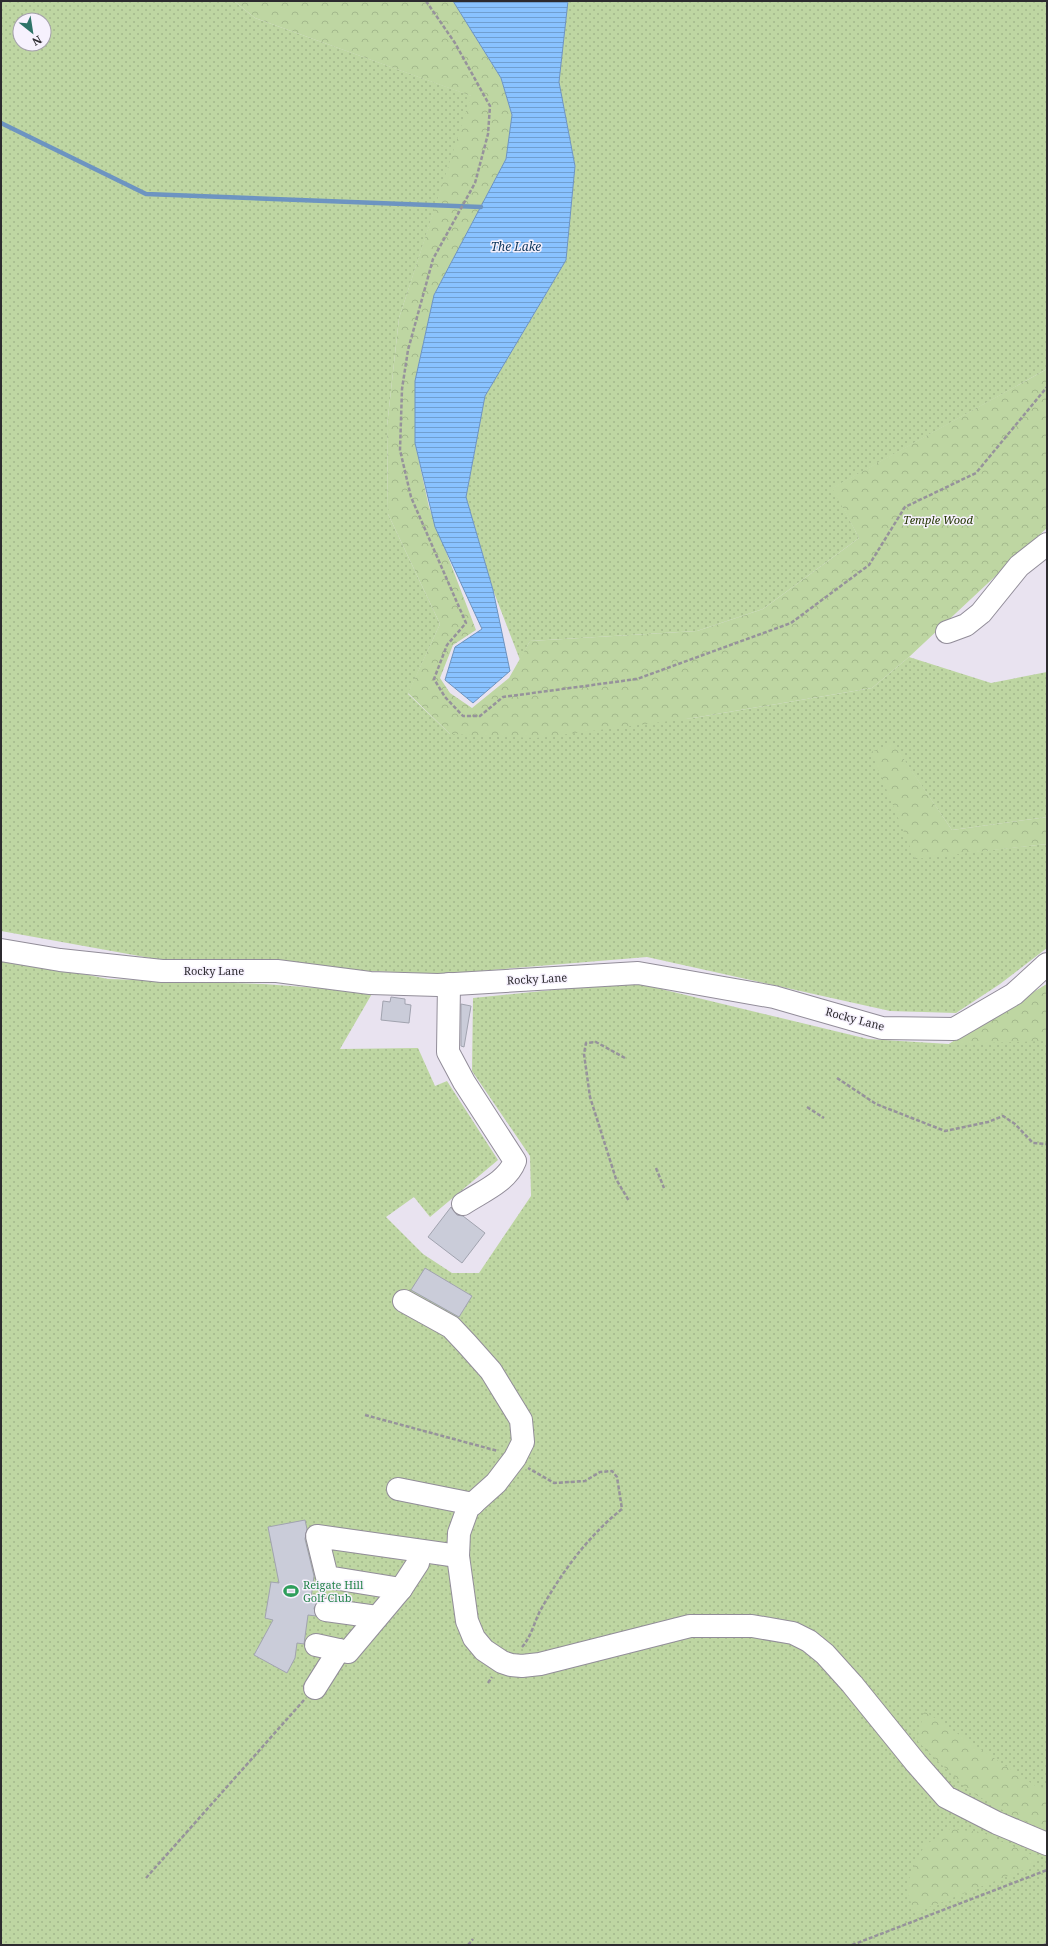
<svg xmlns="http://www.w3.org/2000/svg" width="1048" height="1946" font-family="'Noto Serif',serif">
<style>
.grass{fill:url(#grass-dots);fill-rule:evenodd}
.forest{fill:url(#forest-crowns)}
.water{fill:url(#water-rules);stroke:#6d94c1}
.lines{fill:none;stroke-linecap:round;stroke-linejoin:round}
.stream{stroke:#6d94c1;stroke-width:4.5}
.building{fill:#caccd9;stroke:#a1a3af}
.minor-casing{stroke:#928d99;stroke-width:24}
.path{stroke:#96929b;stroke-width:2.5;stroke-dasharray:4 2;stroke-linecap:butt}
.minor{stroke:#fff;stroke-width:22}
.labels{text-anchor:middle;stroke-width:3;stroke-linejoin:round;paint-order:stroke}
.park-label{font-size:11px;font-style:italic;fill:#233600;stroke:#f6f1fd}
.street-label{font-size:11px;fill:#2c2a2f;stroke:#f6f1fd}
.leisure-label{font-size:11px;fill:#27864d;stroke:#f6f1fd;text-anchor:start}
.water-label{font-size:12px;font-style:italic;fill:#0e375d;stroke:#f6f1fd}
</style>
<defs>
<pattern id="grass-dots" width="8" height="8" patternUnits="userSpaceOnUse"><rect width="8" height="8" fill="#bed6a2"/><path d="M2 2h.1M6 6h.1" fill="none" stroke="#a3b88c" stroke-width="1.8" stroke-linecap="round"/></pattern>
<pattern id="forest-crowns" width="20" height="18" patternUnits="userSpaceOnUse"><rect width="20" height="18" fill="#bed6a2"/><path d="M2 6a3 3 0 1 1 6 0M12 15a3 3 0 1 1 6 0" fill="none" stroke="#a3b88c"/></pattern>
<pattern id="water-rules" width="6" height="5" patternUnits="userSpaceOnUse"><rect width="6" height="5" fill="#89c2ff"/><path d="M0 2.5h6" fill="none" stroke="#709ecf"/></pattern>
</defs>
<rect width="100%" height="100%" fill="#e9e3f0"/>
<g class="grass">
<path d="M1 1H234L255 18 472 96 399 318 387 426 388 514 440 624 408 694 450 734 693 718 872 688 909 657 991 683 1047 672V817L952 830 893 744 915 858 1047 844V948L1000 984 956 1013 890 1011 647 957 443 974 178 963 1 931ZM20 20H44V44H20Z"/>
<polygon points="568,1 1047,1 1047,369 833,488 859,538 763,609 697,631 530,641 520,660 493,590 466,497 485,396 566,260 575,166 559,82"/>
<polygon points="1,957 108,979 263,984 373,992 340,1049 418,1048 435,1086 447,1081 498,1160 430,1217 414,1197 386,1217 423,1254 452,1273 479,1273 531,1196 530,1156 472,1071 473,998 632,982 868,1039 949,1044 1047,984 1047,1945 1,1945"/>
</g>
<g class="forest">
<polygon points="234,1 453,1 501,78 512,115 506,159 434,295 415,381 415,443 429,507 476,630 453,645 440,678 450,693 472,708 509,678 530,641 697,631 763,609 859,538 832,488 1047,369 1047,528 909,657 872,688 693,718 536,738 450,734 408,693 440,624 388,514 387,426 399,318 471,96 255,18"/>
<polygon points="893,743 952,830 1047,817 1047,844 915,859 871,752"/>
<polygon points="1047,984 1047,1041 949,1044"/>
<polygon points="924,1711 1037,1787 1047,1788 1047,1831 1013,1816 969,1791 917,1741"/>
<polygon points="950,1829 981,1832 1039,1858 1028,1868 914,1913 906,1887 916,1861 925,1845"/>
</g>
<polygon class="water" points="453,1 568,1 559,82 575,166 566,260 485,396 466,497 493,590 510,671 473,703 445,680 455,647 482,629 435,527 415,443 415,381 434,295 506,159 512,115 501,78"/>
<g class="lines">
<polyline class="stream" points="1,123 146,194 481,207"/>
</g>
<g class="building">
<polygon points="391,997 405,999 405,1004 411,1005 409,1023 381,1020 383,1001 390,1002"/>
<polygon points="461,1004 471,1006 464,1047 461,1046"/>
<polygon points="451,1207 457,1215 463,1216 485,1233 462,1263 428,1237"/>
<polygon points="425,1268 472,1296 459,1317 411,1290"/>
<polygon points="305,1520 307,1529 305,1539 314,1576 311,1599 319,1600 314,1608 316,1616 308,1615 304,1644 297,1643 295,1658 287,1673 254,1655 273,1620 265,1618 271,1582 279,1583 268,1527"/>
</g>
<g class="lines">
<g class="minor-casing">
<g id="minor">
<polyline points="947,632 966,625 981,613 1019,566 1047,544"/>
<polyline points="1,950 60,960 162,971 277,971 370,983 438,985 638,973 774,997 882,1028 954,1029 1014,994 1047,964"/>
<path d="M449 984 448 1052 464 1082 515 1161C507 1182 481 1192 463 1204"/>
<polyline points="404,1301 451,1327 467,1344 491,1371 521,1420 523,1442 515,1458 496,1483 468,1508 459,1533 458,1556 467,1621 474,1638 484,1650 502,1662 511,1665 522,1666 540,1664 690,1626 752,1626 793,1633 809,1641 825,1654 852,1684 916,1763 946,1797 997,1823 1047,1844"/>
<polyline points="398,1489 473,1504"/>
<polyline points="401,1589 327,1577 317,1536 458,1556"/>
<polyline points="326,1610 377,1617"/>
<polyline points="316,1645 348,1652 401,1589 418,1563 420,1551"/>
<polyline points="315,1688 339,1650"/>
</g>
</g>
<g class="path">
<polyline points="426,1 455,43 490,106 488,134 475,183 433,259 408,350 402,389 400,450 411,497 466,623 447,645 434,679 445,697 463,716 480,716 503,697 637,679 791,623 869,565 905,507 976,473 1047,387"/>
<polyline points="625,1058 596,1042 586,1043 584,1054 590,1097 616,1179 629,1201"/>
<polyline points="837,1078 876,1104 945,1131 988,1122 1003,1116 1015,1124 1033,1143 1047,1144"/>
<polyline points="807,1107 824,1118"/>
<polyline points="656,1168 664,1188"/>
<polyline points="365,1415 498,1451"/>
<path d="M522 1647C531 1637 534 1623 540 1611 562 1572 587 1537 622 1509L617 1477 612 1471 600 1472 585 1481 554 1483 528 1468"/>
<polyline points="488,1683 492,1677"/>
<polyline points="146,1878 304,1700"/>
<polyline points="468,1945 473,1939"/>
<polyline points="852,1945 1047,1870"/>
<polyline points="1044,1945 1047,1944"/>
</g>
<use href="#minor" class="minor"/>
</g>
<defs>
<g id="stadium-bare" transform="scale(1.2)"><path d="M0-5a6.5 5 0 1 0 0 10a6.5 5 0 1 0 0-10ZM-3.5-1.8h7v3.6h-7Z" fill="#2e9e5b" stroke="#f6f1fd" stroke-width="2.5" paint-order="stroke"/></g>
</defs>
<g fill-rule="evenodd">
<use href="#stadium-bare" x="291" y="1591"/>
</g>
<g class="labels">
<g class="park-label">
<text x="938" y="524">Temple Wood</text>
</g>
<g class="street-label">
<text x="214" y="975">Rocky Lane</text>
<text transform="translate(537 979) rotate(-3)" y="4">Rocky Lane</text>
<text transform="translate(855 1019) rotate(15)" y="4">Rocky Lane</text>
</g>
<g class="leisure-label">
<text x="303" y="1589">Reigate Hill<tspan x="303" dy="13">Golf Club</tspan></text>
</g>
<g class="water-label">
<text x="516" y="251">The Lake</text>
</g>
</g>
<rect width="1048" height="1946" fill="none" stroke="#2c2a2f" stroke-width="4"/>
<g transform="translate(32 32) rotate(150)"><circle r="19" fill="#f6f1fd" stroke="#a5a1ab"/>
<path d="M0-3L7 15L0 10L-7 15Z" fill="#2e7368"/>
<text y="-6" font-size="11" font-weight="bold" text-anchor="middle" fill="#2c2a2f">N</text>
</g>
</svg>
